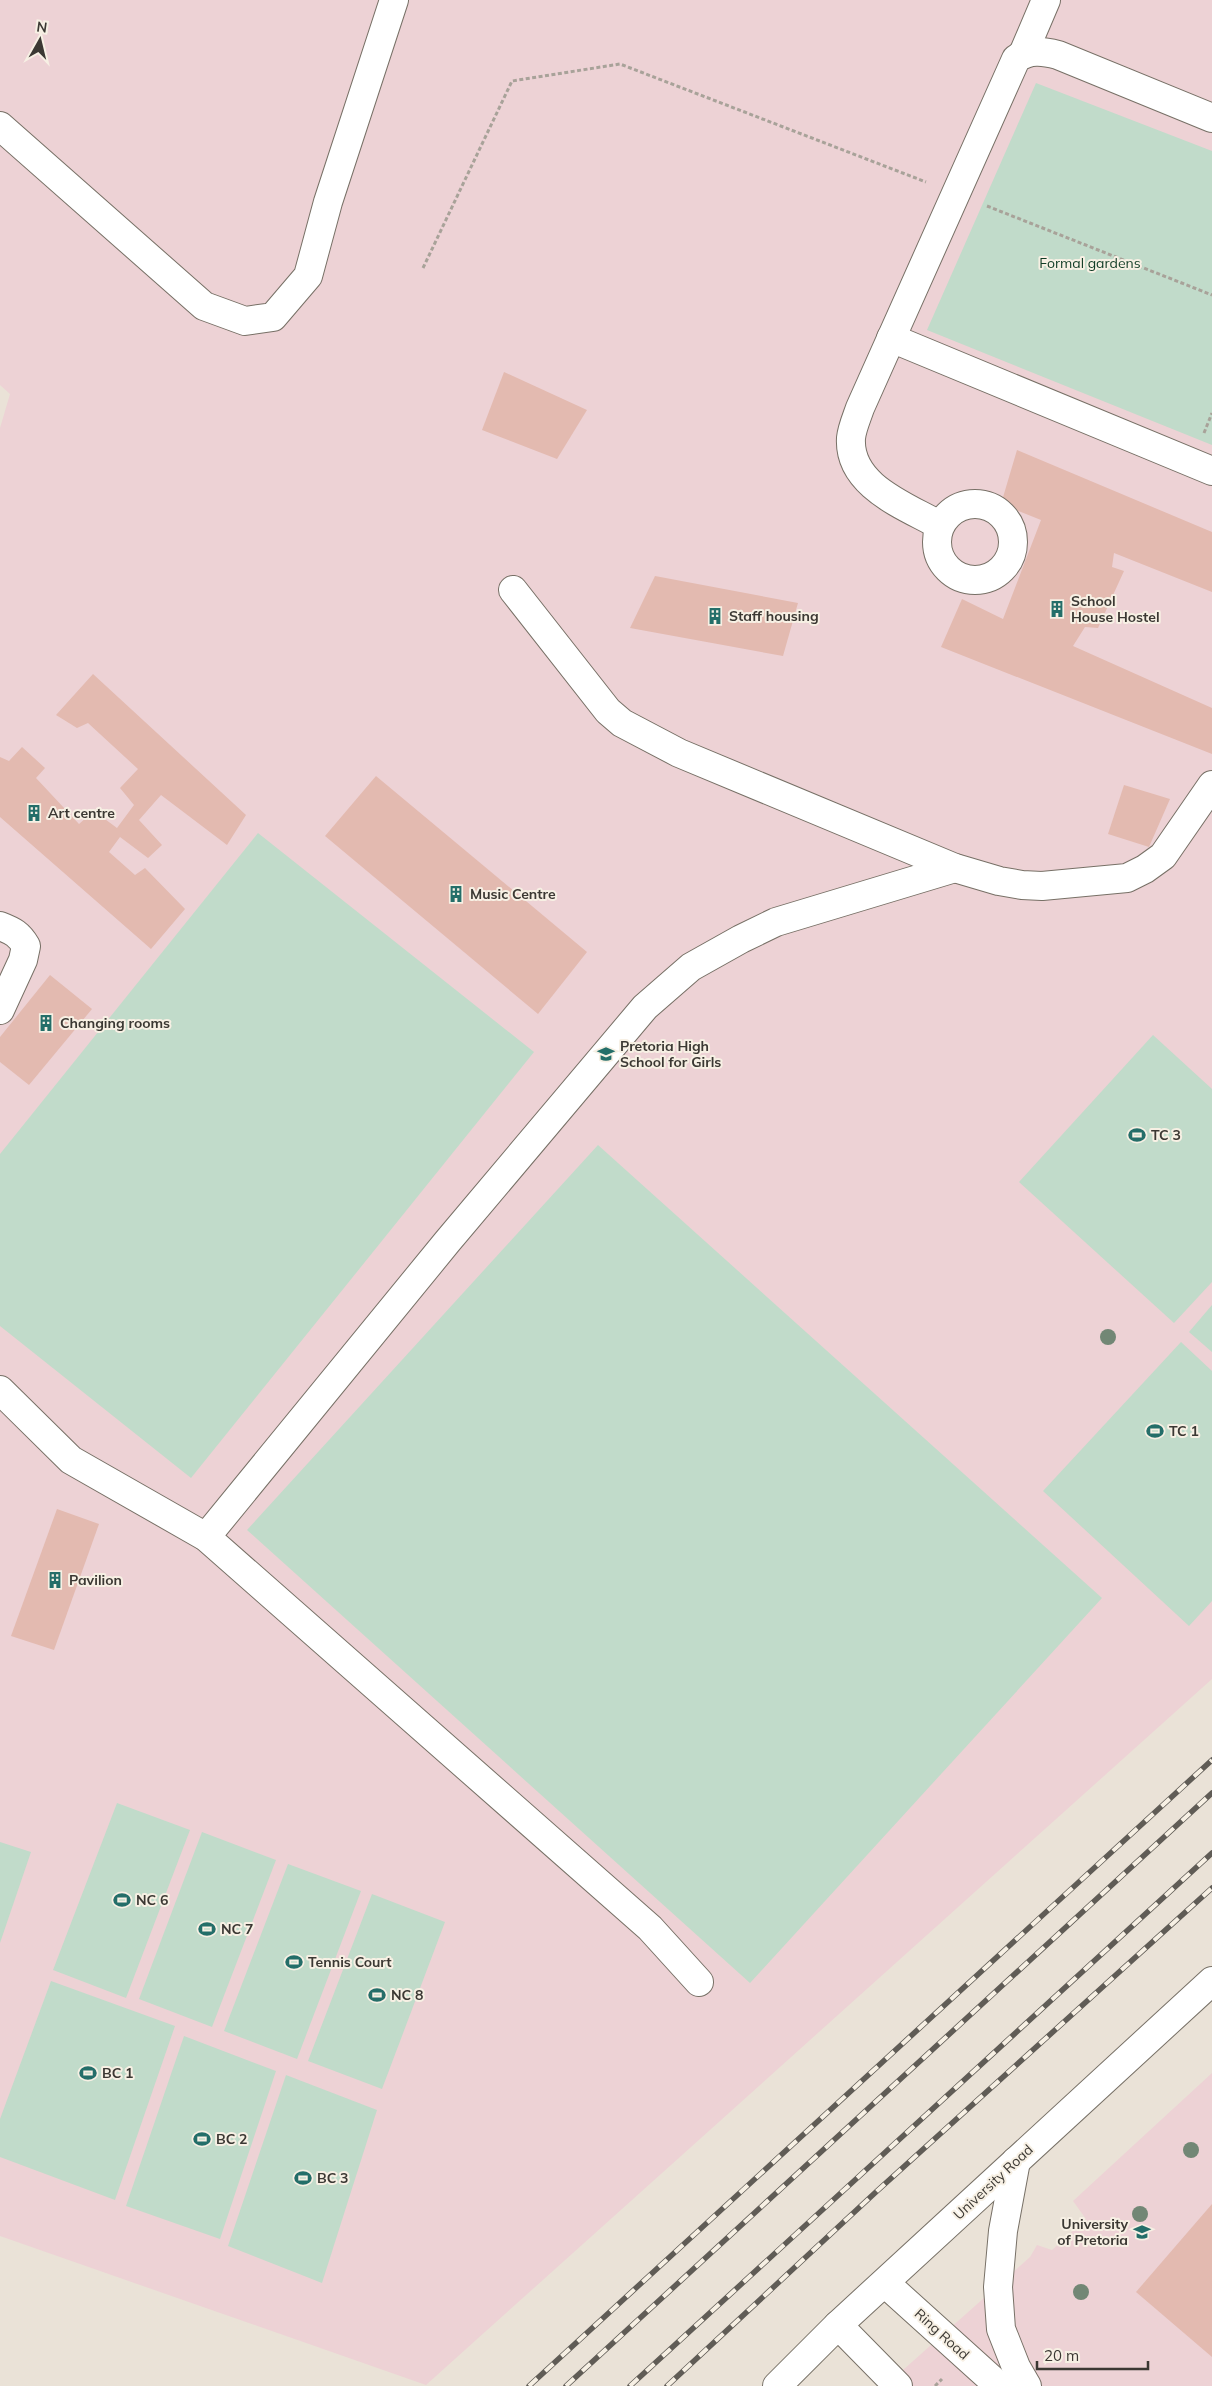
<svg xmlns="http://www.w3.org/2000/svg" width="1212" height="2386" font-family="Mulish,sans-serif">
<style>
.education{fill:#edd2d5}
.green{fill:#c1dbca}
.building{fill:#e3bab0}
.lines{fill:none;stroke-linecap:round;stroke-linejoin:round}
.minor-casing{stroke:#777066;stroke-width:30}
.path{stroke:#a8a299;stroke-width:3;stroke-dasharray:4 2.5;stroke-linecap:butt}
.minor{stroke:#fff;stroke-width:28}
.rail-casing{stroke:#605c56;stroke-width:5.5}
.rail{stroke:#f7f0e4;stroke-width:4;stroke-dasharray:11;stroke-linecap:butt}
.tree{fill:#728775}
.labels{text-anchor:middle;stroke-width:4;stroke-linejoin:round;paint-order:stroke}
.park-label{font-size:14px;fill:#103c25;stroke:#f7f0e4}
.poi-label{font-size:14px;font-weight:bold;fill:#3b3833;stroke:#f7f0e4;text-anchor:start}
.street-label{font-size:14px;fill:#3b3833;stroke:#f7f0e4}
</style>
<rect width="100%" height="100%" fill="#eae2d7"/>
<g class="education">
<polygon points="0,0 1212,0 1212,1679 426,2385 0,2236 0,428 10,394 0,385"/>
<polygon points="1212,2073 1212,2386 885,2386 1030,2257 1037,2245 1052,2250 1086,2219 1073,2201"/>
</g>
<g class="green">
<polygon points="1036,83 1212,151 1212,445 927,330"/>
<polygon points="258,833 534,1052 191,1478 0,1326 0,1154"/>
<polygon points="1153,1035 1212,1089 1212,1282 1174,1323 1019,1182"/>
<polygon points="598,1145 1102,1598 750,1983 247,1530"/>
<polygon points="1212,1305 1212,1352 1189,1332"/>
<polygon points="1181,1342 1212,1371 1212,1601 1189,1626 1043,1491"/>
<polygon points="117,1803 190,1830 126,1998 53,1970"/>
<polygon points="202,1832 276,1860 212,2027 139,1999"/>
<polygon points="0,1842 31,1852 0,1943"/>
<polygon points="288,1864 361,1891 297,2059 224,2031"/>
<polygon points="372,1894 445,1922 382,2089 308,2061"/>
<polygon points="51,1981 175,2026 115,2200 0,2157 0,2119"/>
<polygon points="184,2036 276,2071 220,2239 126,2206"/>
<polygon points="286,2075 377,2110 322,2283 228,2246"/>
</g>
<g class="building">
<polygon points="504,372 587,410 557,459 482,430"/>
<polygon points="1017,450 1212,532 1212,592 1114,553 1112,567 1124,571 1098,628 1085,627 1073,646 1212,708 1212,754 941,647 962,599 1003,619 1041,520 1001,504"/>
<polygon points="655,576 798,603 783,656 630,628"/>
<polygon points="93,674 246,815 227,845 161,795 139,820 162,845 148,858 120,837 109,852 135,875 145,868 185,909 151,949 0,817 0,757 9,761 22,747 45,768 36,778 79,824 94,811 117,828 134,805 120,788 138,769 88,723 77,728 56,715"/>
<polygon points="376,776 587,952 538,1014 325,836"/>
<polygon points="1124,785 1170,799 1149,847 1108,834"/>
<polygon points="50,975 92,1009 29,1085 0,1062 0,1037"/>
<polygon points="57,1509 99,1524 54,1650 11,1636"/>
<polygon points="1212,2204 1212,2357 1136,2292"/>
</g>
<g class="lines">
<g class="minor-casing">
<g id="minor">
<polyline points="1023,54 1046,0"/>
<polyline points="0,126 204,306 245,321 273,317 308,276 328,202 394,0"/>
<polyline points="891,338 1212,471"/>
<circle cx="975" cy="542" r="38"/>
<path d="M939 525C906 506 848 486 851 438 852 428 857 417 860 408L1016 59C1029 49 1043 51 1058 55L1212 118"/>
<polyline points="513,590 608,711 622,723 679,753 955,868 999,881 1022,885 1042,886 1127,878 1145,869 1163,856 1212,785"/>
<path d="M0 926C13 931 19 934 26 946L23 960 0 1010"/>
<polyline points="0,1390 71,1460 206,1537 650,1928 699,1982"/>
<polyline points="206,1537 447,1242 645,1007 691,967 741,939 776,922 955,868"/>
<polyline points="1016,2161 1003,2231 998,2287 1001,2329 1016,2367 1027,2386"/>
<polyline points="885,2283 999,2386"/>
<polyline points="838,2325 898,2386"/>
<polyline points="777,2386 838,2325 1212,1981"/>
</g>
</g>
<g class="path">
<polyline points="987,206 1212,295"/>
<polyline points="423,268 512,81 620,64 926,182"/>
<polyline points="1204,433 1212,413"/>
<polyline points="935,2386 942,2379"/>
</g>
<use href="#minor" class="minor"/>
<g class="rail-casing">
<g id="rail">
<polyline points="529,2386 1212,1760"/>
<polyline points="566,2386 1212,1793"/>
<polyline points="630,2386 1212,1853"/>
<polyline points="667,2386 877,2191 1212,1888"/>
</g>
</g>
<use href="#rail" class="rail"/>
</g>
<g class="tree">
<circle cx="1108" cy="1337" r="8"/>
<circle cx="1191" cy="2150" r="8"/>
<circle cx="1140" cy="2214" r="8"/>
<circle cx="1081" cy="2292" r="8"/>
</g>
<defs>
<g id="building-bare" transform="scale(1.35)"><path d="M-4-6H4V6H1V3H-1V6H-4ZM-2.5-4.3h1.7v1.8h-1.7ZM.8-4.3h1.7v1.8H.8ZM-2.5-1h1.7V.8h-1.7ZM.8-1h1.7V.8H.8Z" fill="#246e69" stroke="#f7f0e4" stroke-width="2.5" paint-order="stroke"/></g>
<g id="school-bare" transform="scale(1.35)"><path d="M0-5L7-2L0 1L-7-2ZM-4 1L0 2.5L4 1V4Q0 6-4 4Z" fill="#246e69" stroke="#f7f0e4" stroke-width="2.5" paint-order="stroke"/></g>
<g id="stadium-bare" transform="scale(1.35)"><path d="M0-5a6.5 5 0 1 0 0 10a6.5 5 0 1 0 0-10ZM-3.5-1.8h7v3.6h-7Z" fill="#246e69" stroke="#f7f0e4" stroke-width="2.5" paint-order="stroke"/></g>
<g id="university-bare" transform="scale(1.35)"><path d="M0-5L7-2L0 1L-7-2ZM-4 1L0 2.5L4 1V4Q0 6-4 4Z" fill="#246e69" stroke="#f7f0e4" stroke-width="2.5" paint-order="stroke"/></g>
</defs>
<g fill-rule="evenodd">
<use href="#building-bare" x="1057" y="609"/>
<use href="#building-bare" x="715" y="616"/>
<use href="#building-bare" x="34" y="813"/>
<use href="#building-bare" x="456" y="894"/>
<use href="#building-bare" x="46" y="1023"/>
<use href="#school-bare" x="606" y="1054"/>
<use href="#stadium-bare" x="1137" y="1135"/>
<use href="#stadium-bare" x="1155" y="1431"/>
<use href="#building-bare" x="55" y="1580"/>
<use href="#stadium-bare" x="122" y="1900"/>
<use href="#stadium-bare" x="207" y="1929"/>
<use href="#stadium-bare" x="294" y="1962"/>
<use href="#stadium-bare" x="377" y="1995"/>
<use href="#stadium-bare" x="88" y="2073"/>
<use href="#stadium-bare" x="202" y="2139"/>
<use href="#stadium-bare" x="303" y="2178"/>
<use href="#university-bare" x="1142" y="2232"/>
</g>
<g class="labels">
<g class="park-label">
<text x="1090" y="268">Formal gardens</text>
</g>
<g class="poi-label">
<text x="1071" y="606">School<tspan x="1071" dy="16">House Hostel</tspan></text>
<text x="729" y="621">Staff housing</text>
<text x="48" y="818">Art centre</text>
<text x="470" y="899">Music Centre</text>
<text x="60" y="1028">Changing rooms</text>
<text x="620" y="1051">Pretoria High<tspan x="620" dy="16">School for Girls</tspan></text>
<text x="1151" y="1140">TC 3</text>
<text x="1169" y="1436">TC 1</text>
<text x="69" y="1585">Pavilion</text>
<text x="136" y="1905">NC 6</text>
<text x="221" y="1934">NC 7</text>
<text x="308" y="1967">Tennis Court</text>
<text x="391" y="2000">NC 8</text>
<text x="102" y="2078">BC 1</text>
<text x="216" y="2144">BC 2</text>
<text x="317" y="2183">BC 3</text>
<text x="1128" y="2229" text-anchor="end">University<tspan x="1128" dy="16">of Pretoria</tspan></text>
</g>
<g class="street-label">
<text transform="translate(993 2182) rotate(-43)" y="5">University Road</text>
<text transform="translate(942 2334) rotate(42)" y="5">Ring Road</text>
</g>
</g>
<g transform="translate(40 40) rotate(8)" stroke="#f7f0e4" stroke-width="4" paint-order="stroke">
<path d="M0-4L9 19L0 12L-9 19Z" fill="#3b3833"/>
<text y="-8" font-size="14" font-weight="bold" text-anchor="middle" fill="#3b3833">N</text>
</g>
<path d="M1037 2361v8h111v-8" fill="none" stroke="#3b3833" stroke-width="2.5"/>
<text x="1044" y="2361" font-size="15" fill="#3b3833" stroke="#f7f0e4" stroke-width="4" paint-order="stroke">20 m</text>
</svg>
